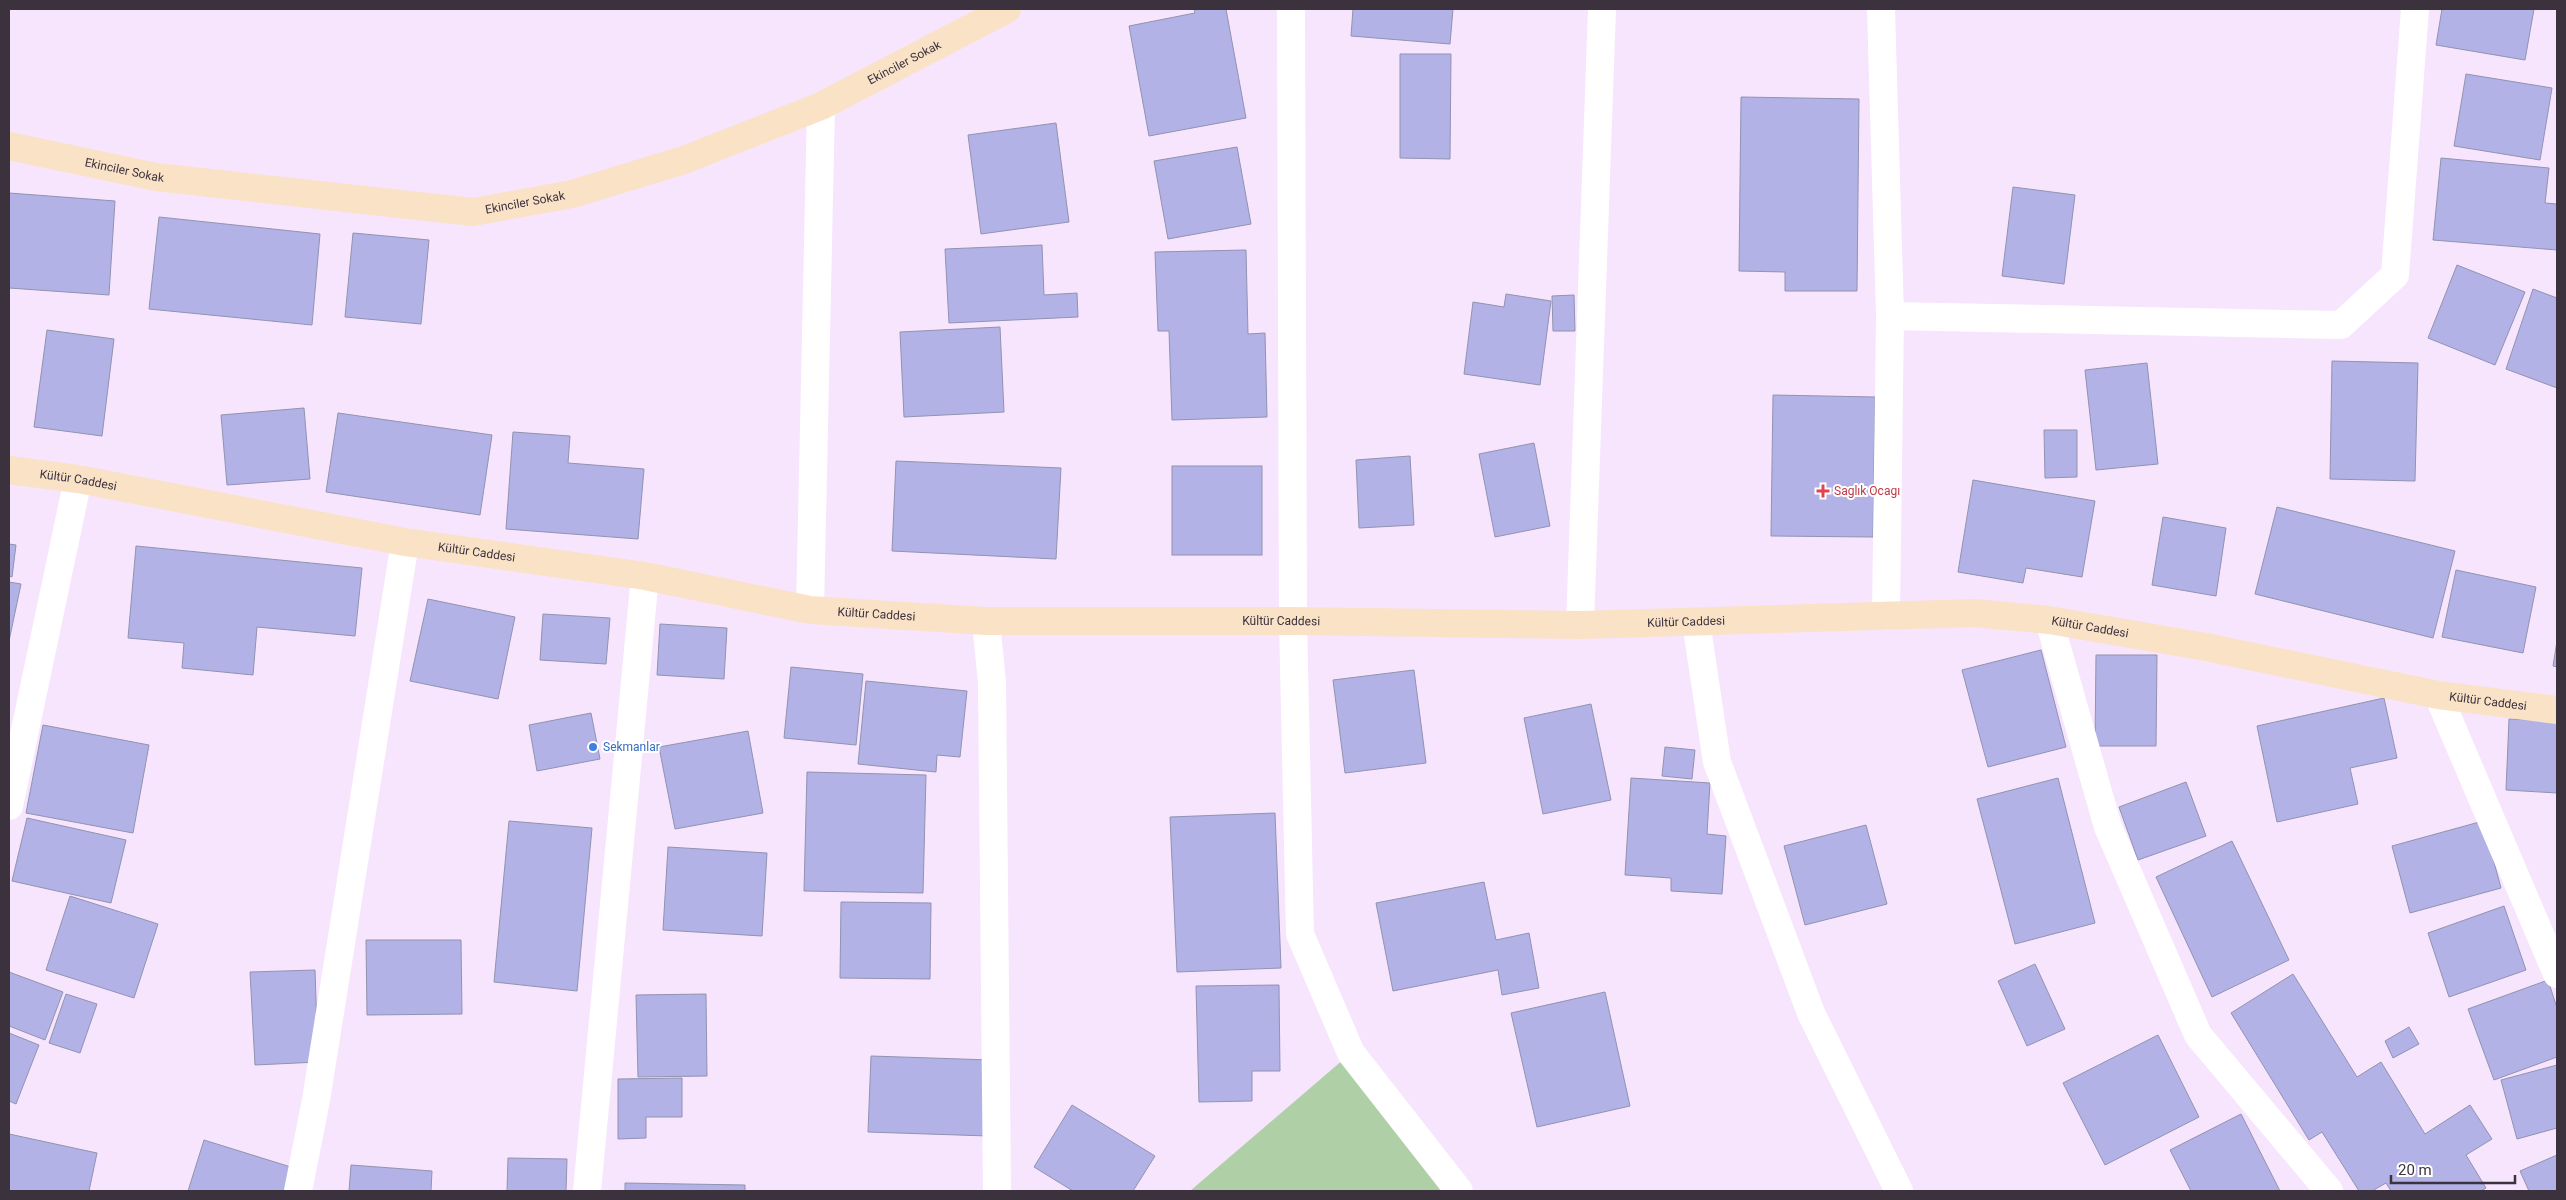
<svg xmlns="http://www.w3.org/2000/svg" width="2566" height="1200" font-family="Roboto,sans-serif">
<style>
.green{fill:#afd0a6}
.building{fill:#b2b2e6;stroke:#9292b1}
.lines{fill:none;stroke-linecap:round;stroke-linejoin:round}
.street{stroke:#fff;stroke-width:28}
.secondary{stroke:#fae2c7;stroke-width:28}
.health-dot{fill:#e0444e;stroke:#fff;stroke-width:2}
.shop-dot{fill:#3f7fe0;stroke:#fff;stroke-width:2}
.labels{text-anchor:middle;stroke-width:4;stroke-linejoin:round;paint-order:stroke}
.street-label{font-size:12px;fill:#3b323e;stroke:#fff}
.health-label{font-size:12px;fill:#be3a42;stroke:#fff;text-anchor:start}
.shop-label{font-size:12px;fill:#366cbe;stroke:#fff;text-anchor:start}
</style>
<rect width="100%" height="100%" fill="#f6e5fd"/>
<polygon class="green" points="1351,1053 1459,1191 1190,1191"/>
<g class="building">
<polygon points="1194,9 1226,9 1246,118 1149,136 1129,26 1195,13"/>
<polygon points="1353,9 1453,9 1450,44 1351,36"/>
<polygon points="2442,9 2534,9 2525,60 2436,45"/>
<polygon points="1400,54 1451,54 1450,159 1400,158"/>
<polygon points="2466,74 2552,88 2540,160 2454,146"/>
<polygon points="1741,97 1859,99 1857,291 1785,291 1785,272 1739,271"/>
<polygon points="1056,123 1069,222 981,234 968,135"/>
<polygon points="1237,147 1251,224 1168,239 1154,161"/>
<polygon points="2441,158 2549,168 2545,203 2557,204 2557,250 2433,240"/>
<polygon points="2013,187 2075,195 2064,284 2002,276"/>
<polygon points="9,193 115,201 109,295 9,288"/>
<polygon points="159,217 320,234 312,325 149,309"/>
<polygon points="353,233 429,240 421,324 345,317"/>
<polygon points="1042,245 1044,295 1077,293 1078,317 949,323 945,249"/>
<polygon points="1246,250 1248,334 1265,333 1267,417 1172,420 1169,331 1158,331 1155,252"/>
<polygon points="2457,265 2525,292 2495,365 2428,338"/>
<polygon points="2533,289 2557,298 2557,388 2506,369"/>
<polygon points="1506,294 1551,301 1540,385 1464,374 1473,302 1504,307"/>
<polygon points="1574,295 1575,331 1553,331 1552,296"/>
<polygon points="1000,327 1004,412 904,417 900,332"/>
<polygon points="47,330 114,339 102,436 34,427"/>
<polygon points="2332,361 2418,363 2415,481 2330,479"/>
<polygon points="2147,363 2158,464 2096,470 2085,370"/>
<polygon points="1773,395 1875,397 1873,537 1771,536"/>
<polygon points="304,408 310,479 227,485 221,415"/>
<polygon points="338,413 492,435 480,515 326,492"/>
<polygon points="2044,430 2077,430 2077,477 2045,478"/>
<polygon points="513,432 570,436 568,463 644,469 638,539 506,529"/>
<polygon points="1534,443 1550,526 1495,537 1479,454"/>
<polygon points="1410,456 1414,525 1359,528 1356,460"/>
<polygon points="896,461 1061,468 1056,559 892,551"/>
<rect x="1172" y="466" width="90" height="89"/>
<polygon points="1973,480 2095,501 2082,577 2026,568 2023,583 1958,572"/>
<polygon points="2277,507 2455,551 2433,638 2255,594"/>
<polygon points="2163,517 2226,528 2216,596 2152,585"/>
<polygon points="9,544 16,545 12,577 9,576"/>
<polygon points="136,546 362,568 355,636 257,627 253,675 182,668 184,643 128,638"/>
<polygon points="2456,570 2536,587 2523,653 2442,637"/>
<polygon points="9,582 21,584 9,641"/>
<polygon points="428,599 515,617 498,699 410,681"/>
<polygon points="543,614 610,618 606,664 540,660"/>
<polygon points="660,624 727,628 724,679 657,675"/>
<polygon points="2557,641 2557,667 2553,666"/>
<polygon points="2041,650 2066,747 1988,767 1962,670"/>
<polygon points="2096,655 2157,655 2156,746 2095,746"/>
<polygon points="791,667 863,674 856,745 784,738"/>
<polygon points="1414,670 1426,763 1345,773 1333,680"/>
<polygon points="866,681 967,691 960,757 937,755 936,772 858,764"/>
<polygon points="2384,698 2397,758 2350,768 2358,804 2277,822 2257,726"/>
<polygon points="1591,704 1611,800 1543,814 1524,718"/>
<polygon points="591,713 600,759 537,771 529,725"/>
<polygon points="2509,719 2557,721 2557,793 2506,790"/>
<polygon points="43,725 149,745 133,833 26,813"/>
<polygon points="748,731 763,813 675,829 659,747"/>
<polygon points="1665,747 1695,750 1692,779 1662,776"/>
<polygon points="807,772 926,775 923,893 804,891"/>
<polygon points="1631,778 1710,783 1707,834 1726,836 1722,894 1671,891 1671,878 1625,875"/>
<polygon points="2058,778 2095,923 2015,944 1977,799"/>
<polygon points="2186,782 2206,836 2138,860 2119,807"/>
<polygon points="1275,813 1281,968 1177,972 1170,817"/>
<polygon points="27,818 126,840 111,903 12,881"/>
<polygon points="509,821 592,828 577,991 494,982"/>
<polygon points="2483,821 2501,888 2410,913 2392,846"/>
<polygon points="1866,825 1887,904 1805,925 1784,846"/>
<polygon points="2232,841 2289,960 2212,997 2156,877"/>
<polygon points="668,847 767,853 762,936 663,930"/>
<polygon points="1484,882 1496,940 1529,933 1539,988 1502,995 1498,970 1393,991 1376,903"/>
<polygon points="70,896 158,924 134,998 46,970"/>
<polygon points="841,902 931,903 930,979 840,978"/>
<polygon points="2504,906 2526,970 2449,997 2428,933"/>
<polygon points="366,940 461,940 462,1014 367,1015"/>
<polygon points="2035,964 2065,1029 2027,1046 1998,981"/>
<polygon points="315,970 318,1062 255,1065 250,972"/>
<polygon points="9,972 63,992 45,1040 9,1026"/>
<polygon points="2293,974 2357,1077 2381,1062 2425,1134 2470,1105 2492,1139 2466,1155 2486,1188 2481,1191 2391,1191 2386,1183 2372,1191 2359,1191 2322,1132 2309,1140 2231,1013"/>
<polygon points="2548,980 2557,1008 2557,1057 2494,1080 2468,1009"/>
<polygon points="1279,985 1280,1071 1252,1071 1252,1101 1199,1102 1196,986"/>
<polygon points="1605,992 1630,1106 1537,1127 1511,1013"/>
<polygon points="66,994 97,1004 80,1053 49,1043"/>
<polygon points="706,994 707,1076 638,1077 636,995"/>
<polygon points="2409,1027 2419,1044 2393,1058 2385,1041"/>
<polygon points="9,1033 39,1045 16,1104 9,1101"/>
<polygon points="2158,1035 2199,1117 2105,1165 2063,1083"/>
<polygon points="871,1056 991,1060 988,1136 868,1132"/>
<polygon points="2557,1065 2557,1128 2517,1139 2501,1080"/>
<polygon points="682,1078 682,1117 646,1117 646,1138 618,1139 618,1079"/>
<polygon points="1072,1105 1155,1156 1133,1191 1073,1191 1034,1167"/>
<polygon points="2241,1114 2280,1191 2191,1191 2170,1150"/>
<polygon points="9,1134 97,1153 89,1191 9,1191"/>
<polygon points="204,1140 294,1168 287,1191 188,1191"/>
<polygon points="2557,1155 2557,1191 2529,1191 2520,1171"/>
<polygon points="508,1158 567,1159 566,1191 507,1191"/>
<polygon points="351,1165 432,1171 431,1191 349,1191"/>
<polygon points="625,1183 745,1185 745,1191 625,1191"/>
</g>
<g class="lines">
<g class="street">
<polyline points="1291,9 1293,621 1300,934 1351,1053 1459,1191"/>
<polyline points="1881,9 1890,316 1886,616"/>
<polyline points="1890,316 2341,325 2395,275 2415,9"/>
<polyline points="810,610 821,106"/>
<polyline points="2049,620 2108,827 2198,1035 2329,1191"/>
<polyline points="986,621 992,683 997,1191"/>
<polyline points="1696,622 1717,762 1811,1013 1899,1191"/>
<polyline points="1580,625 1602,9"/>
<polyline points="2438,695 2557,974"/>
<polyline points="9,806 78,479"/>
<polyline points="298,1191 316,1100 405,542"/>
<polyline points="587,1191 645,576"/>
</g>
<g class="secondary">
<path id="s1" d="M9 146 156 177 473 212 572 194 684 160 821 106 1007 9"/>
<path id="s2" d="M9 470 78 479 405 542 645 576 810 610 986 621H1293L1580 625 1975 613 2049 620 2206 647 2438 695 2557 710"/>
</g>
</g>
<path class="health-dot" d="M1820.5 483.5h5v5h5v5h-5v5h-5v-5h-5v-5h5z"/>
<circle class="shop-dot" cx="593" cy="747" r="5"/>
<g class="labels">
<g class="street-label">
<text dy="4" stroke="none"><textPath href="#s1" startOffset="928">Ekinciler Sokak</textPath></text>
<text dy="4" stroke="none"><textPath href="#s1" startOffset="118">Ekinciler Sokak</textPath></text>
<text dy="4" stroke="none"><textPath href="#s1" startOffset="522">Ekinciler Sokak</textPath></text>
<text dy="4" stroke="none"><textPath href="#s2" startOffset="70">Kültür Caddesi</textPath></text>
<text dy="4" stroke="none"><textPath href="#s2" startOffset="475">Kültür Caddesi</textPath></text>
<text dy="4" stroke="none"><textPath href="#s2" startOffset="880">Kültür Caddesi</textPath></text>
<text dy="4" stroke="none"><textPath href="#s2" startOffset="1285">Kültür Caddesi</textPath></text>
<text dy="4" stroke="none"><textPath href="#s2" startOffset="1690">Kültür Caddesi</textPath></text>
<text dy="4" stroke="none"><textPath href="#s2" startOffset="2095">Kültür Caddesi</textPath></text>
<text dy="4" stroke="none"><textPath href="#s2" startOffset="2500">Kültür Caddesi</textPath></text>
</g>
<g class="health-label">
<text x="1834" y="495">Saglık Ocagı</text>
</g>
<g class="shop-label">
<text x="603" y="751">Sekmanlar</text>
</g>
</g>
<rect width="2566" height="1200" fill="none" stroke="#3b323e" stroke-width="20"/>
<path d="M2391 1175v8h124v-8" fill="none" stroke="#3b323e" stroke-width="2.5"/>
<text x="2398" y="1175" font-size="15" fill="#3b323e" stroke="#ffffff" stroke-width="4" paint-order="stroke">20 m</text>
</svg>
